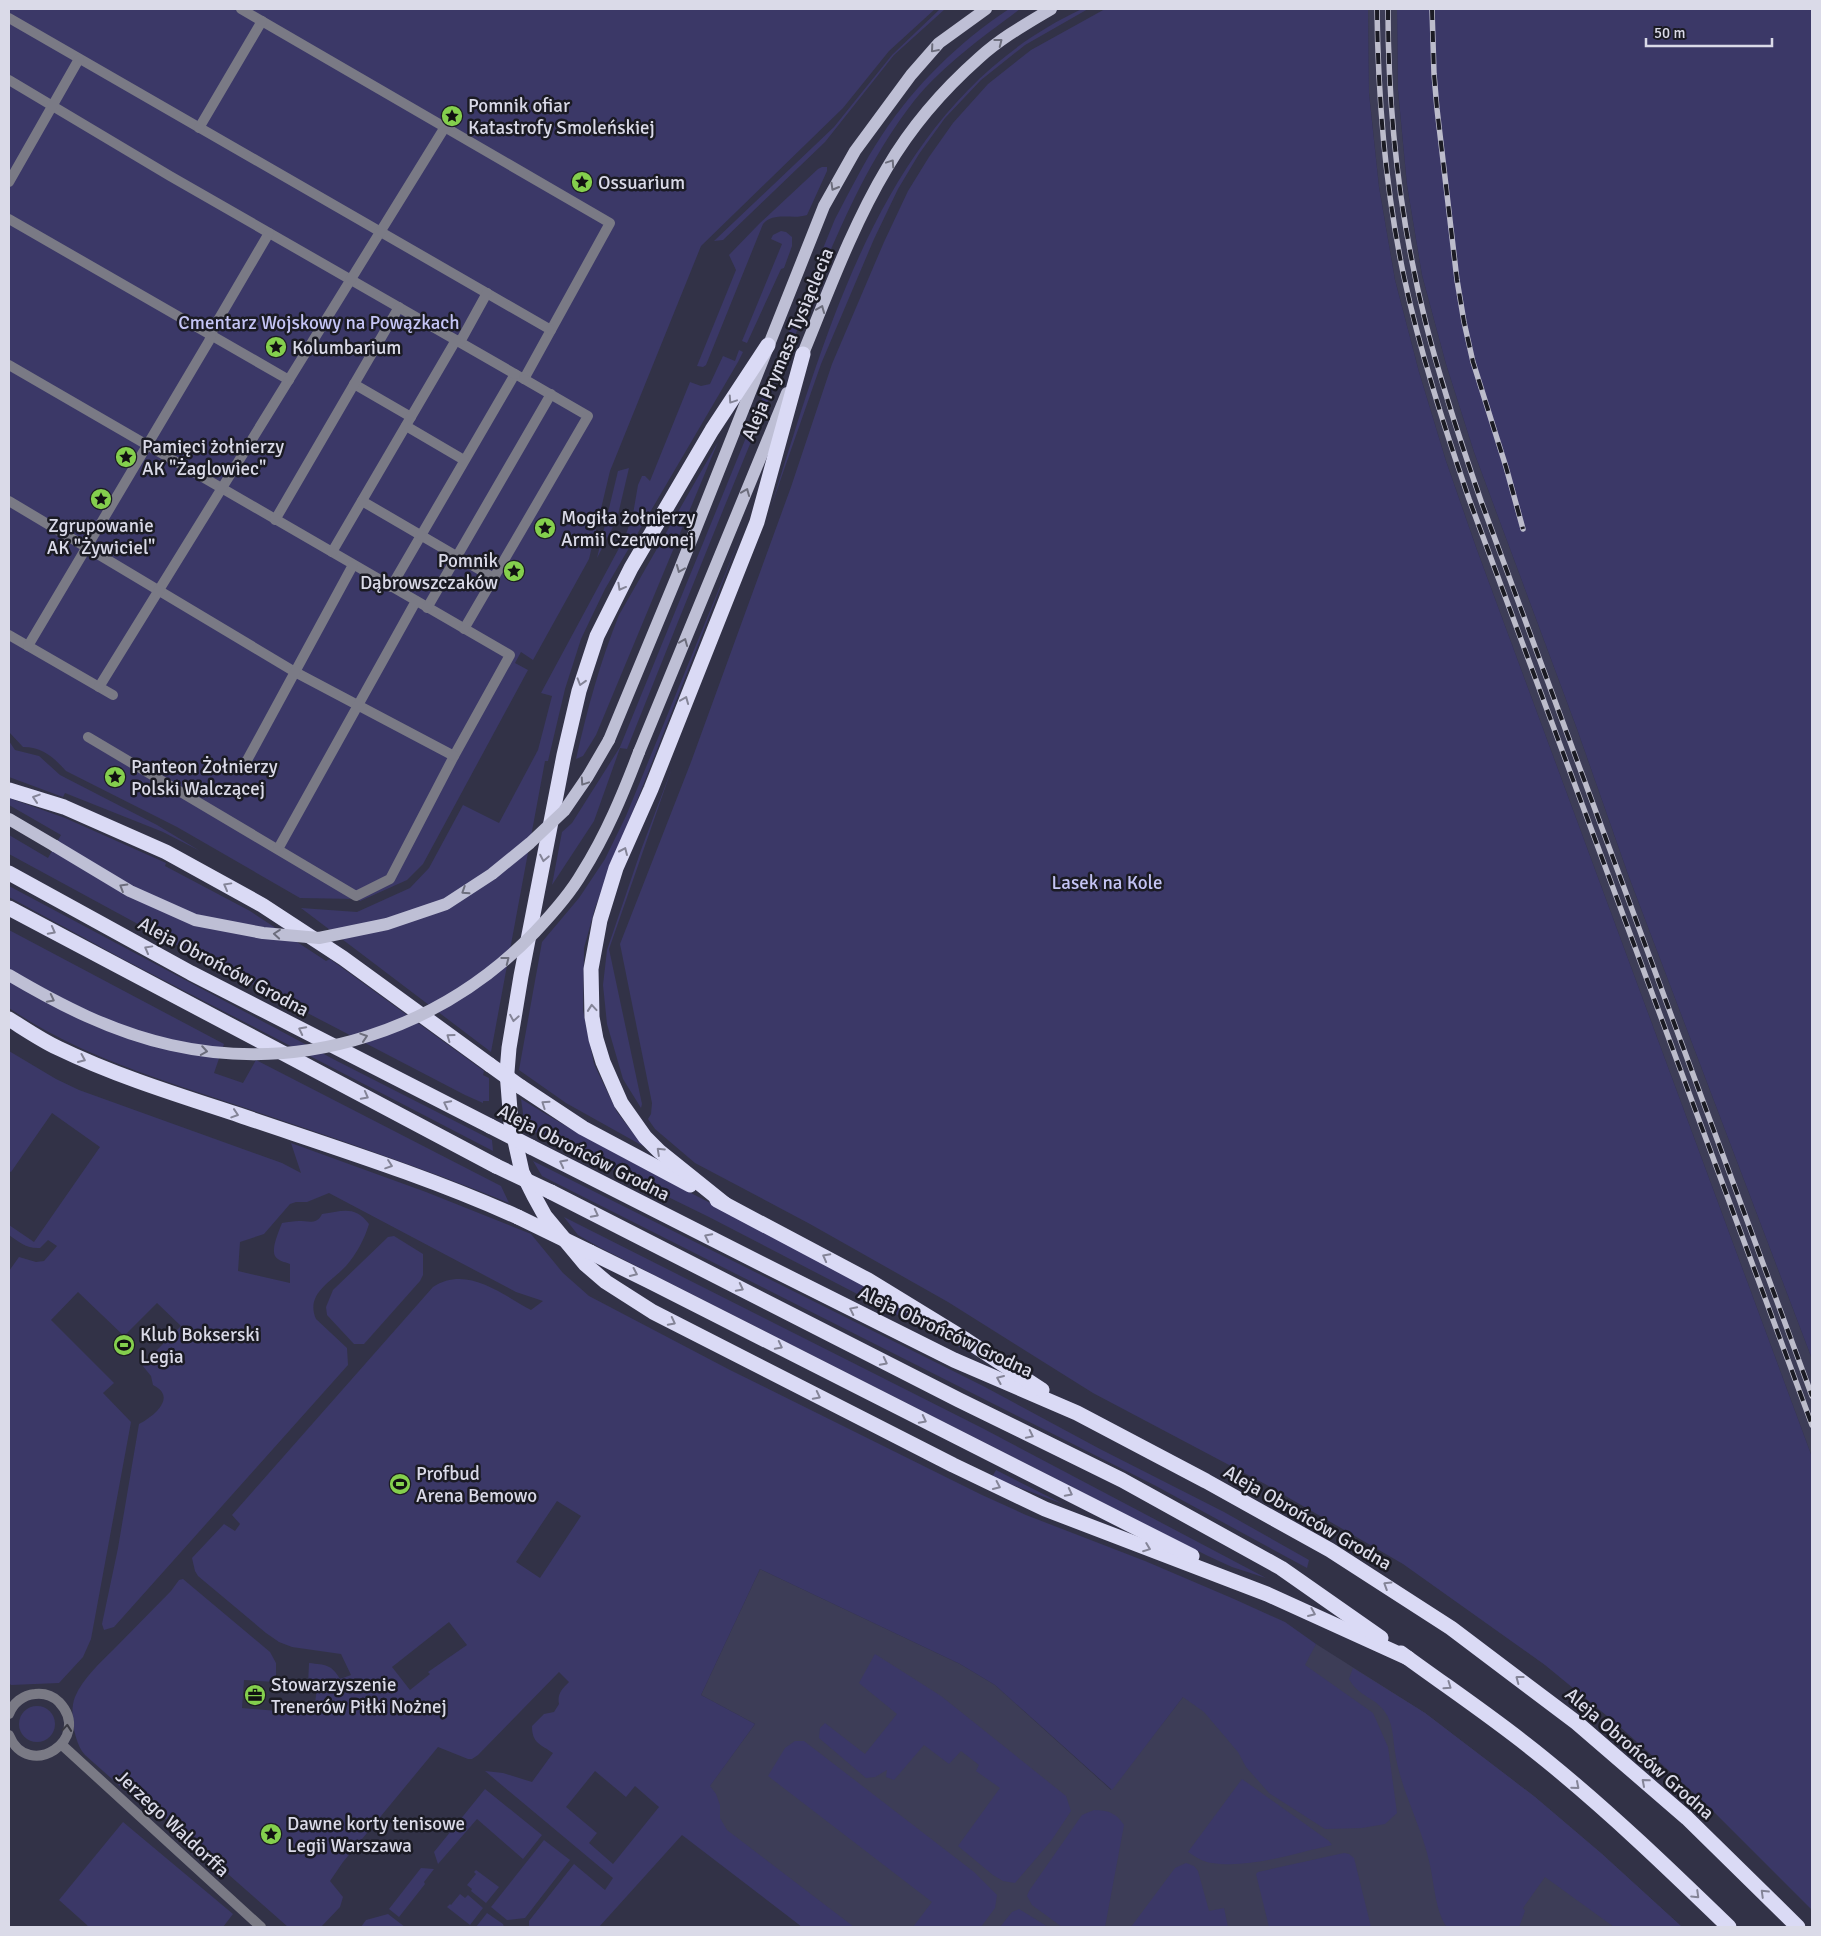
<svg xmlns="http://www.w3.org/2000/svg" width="1821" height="1936" font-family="Signika,sans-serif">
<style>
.built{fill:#3d3d57}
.green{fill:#3b3867;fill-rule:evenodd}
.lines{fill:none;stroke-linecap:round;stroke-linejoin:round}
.pedestrian{stroke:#7a7a85;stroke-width:10}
.minor{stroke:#7a7a85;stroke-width:10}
.primary{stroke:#bebfd5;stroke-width:12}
.motorway{stroke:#dadaf5;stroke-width:15}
.rail-casing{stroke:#bcbccb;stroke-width:5.5}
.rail{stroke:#1b1b24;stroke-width:4;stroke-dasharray:11;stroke-linecap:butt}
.primary-bridge{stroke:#bebfd5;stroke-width:12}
.motorway-bridge{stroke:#dadaf5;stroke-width:15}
.oneway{stroke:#6c6d7c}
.oneway2{stroke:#848497}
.oneway3{stroke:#383841}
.labels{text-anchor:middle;stroke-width:5;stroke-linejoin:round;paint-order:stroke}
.poi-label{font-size:19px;fill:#dadae8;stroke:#1b1b24;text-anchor:start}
.park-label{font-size:19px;fill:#c5c5f5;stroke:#1b1b24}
.street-label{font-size:19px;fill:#dadae8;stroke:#1b1b24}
</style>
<rect width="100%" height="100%" fill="#323247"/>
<g class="built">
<polygon points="1368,9 1397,9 1398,90 1407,185 1422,275 1446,364 1474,452 1577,729 1629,877 1812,1359 1812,1457 1477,550 1446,461 1419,372 1395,280 1379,187 1369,93"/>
<polygon points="760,1569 960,1664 995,1685 1111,1790 1227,1640 1312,1649 1316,1644 1425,1713 1535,1797 1602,1854 1682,1927 802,1927 684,1821 755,1724 701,1695"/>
</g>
<g class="green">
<path d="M9 9H935L889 51 843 108 701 246 610 471 589 559 533 660 521 652 515 663 528 670 423 864 407 880 360 901 358 899 300 898 177 827 66 771C53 757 43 747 23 747L9 732Z"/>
<polygon points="940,9 945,9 894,55 825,142 723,240 714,241 834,127 892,55"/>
<path d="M1009 9H1020C983 37 944 64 914 101 857 174 827 261 791 345 735 479 681 614 627 749L620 748 594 821 552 885 562 832 572 823 620 747 835 219C850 191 864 162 882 135 915 85 959 42 1009 9Z"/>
<path d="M1082 9H1088L1025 45 981 80 945 118 919 154 898 189 874 239 821 364 771 507C830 320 888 99 1082 9Z"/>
<polygon points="1105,9 1368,9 1369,93 1379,187 1395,280 1419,372 1446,461 1477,550 1812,1457 1812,1910 1705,1803 1618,1725 1545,1665 1403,1564 1265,1484 1093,1393 948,1302 810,1224 695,1163 655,1129 648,1119 651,1114 652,1103 620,944 691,762 791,487 832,364 884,242 908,191 929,157 953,123 988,84 1031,50"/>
<polygon points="1397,9 1812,9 1812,1359 1629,877 1577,729 1474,452 1446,364 1422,275 1407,185 1398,90"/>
<path d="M822 167H827V171L807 215C793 220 774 211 763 224L706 365 703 367 697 366 736 270 729 255 760 223 818 169Z"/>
<polygon points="781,231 786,232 792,237 792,246 784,268 781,269 747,343 742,341 782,244 771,239 773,235"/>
<polygon points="739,350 743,352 738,362 605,589 591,618 581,639 565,689 548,761 545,761 491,1052 301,908 357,912 410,888 429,868 463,805 499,823 538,750 552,696 541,693 625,537 633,514 638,485 642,476 645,476 650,481 690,382 701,386 710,384 723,356 735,361"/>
<path d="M718 442 596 735 583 756 576 759C587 710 600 662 619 615Z"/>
<polygon points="629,468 617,519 597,558 618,471"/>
<polygon points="743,530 595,908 584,948 583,1010 594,1064 617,1112 643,1146 566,1103 519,1070 542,942 579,898 605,859 626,816"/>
<polygon points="9,741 15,750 39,756 60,775 157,825 200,851 163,832 65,793 63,797 9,777"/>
<polygon points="672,768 609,949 642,1104 641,1108 623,1079 607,1024 603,985 607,950 641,850"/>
<polygon points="9,798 65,818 166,863 165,866 250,911 326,961 330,959 484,1071 483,1075 489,1078 489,1101 483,1101 483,1103 465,1095 171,942 9,854 9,835 48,858 61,835 9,805"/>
<polygon points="9,886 335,1060 492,1140 493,1151 121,958 9,897"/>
<path d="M9 930 224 1044 214 1073 243 1083 256 1060 501 1186 509 1203C428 1170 346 1142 263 1114 177 1084 85 1060 9 1008Z"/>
<path d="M9 1051 56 1079 79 1090 282 1163 301 1173 291 1143 426 1192 531 1234 563 1273 589 1296 730 1370 982 1495 1026 1515 1145 1561 1234 1599 1285 1622 1316 1644 1305 1665 1373 1713 1388 1747 1397 1813 1385 1824 1362 1828 1325 1829 1269 1793 1246 1767 1238 1752 1204 1712 1183 1697 1112 1790 995 1685 960 1664 760 1569 701 1695 755 1724 710 1786 716 1794 720 1805V1818L727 1830 854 1927H802L682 1835 599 1927H529V1921L574 1864 605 1890 613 1878 485 1771 503 1773 532 1782 553 1753C540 1744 532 1743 532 1726L544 1714 554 1712 559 1704C557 1694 562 1689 569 1682L559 1672 478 1755 472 1759H468L438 1747 343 1862 330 1881 343 1897 340 1907 321 1927H288L136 1793 130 1795 85 1755C74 1744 69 1711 75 1697 83 1678 100 1663 114 1649 133 1630 152 1610 171 1591L179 1580 183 1579 270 1652 276 1663V1682L244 1680 242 1708 314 1714 317 1686 308 1685 309 1663C326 1665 331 1664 340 1679L351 1675 341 1654 292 1647 279 1642 266 1633 198 1576 195 1571 192 1558 224 1524 235 1531 240 1524 232 1515 433 1287C467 1265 501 1294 531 1310L543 1301 516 1292 329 1193 307 1202H296L290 1204 264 1234 240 1242 238 1271 290 1283V1264C285 1262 278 1261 275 1256 271 1248 279 1231 282 1223 288 1222 294 1221 299 1221 308 1221 317 1225 322 1214 342 1211 355 1205 369 1224 365 1238 356 1255 346 1266 331 1282 305 1294 316 1319L347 1348 348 1365 114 1627 104 1630 102 1624 118 1548 139 1424C153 1417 178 1397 153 1385L151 1376 142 1365 181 1326 157 1303 124 1336 78 1292 51 1320 114 1383 103 1393 131 1422 91 1639 83 1657 59 1683 11 1685 9 1683V1271L19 1257 36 1262 44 1261 57 1246 48 1240 40 1248C27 1249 19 1242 9 1235V1225L34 1242 100 1147 52 1113 11 1172 9 1171ZM557 1501 581 1516 540 1578 516 1562ZM449 1622 467 1645 428 1672 430 1674 410 1690 392 1667ZM595 1771 626 1797 635 1786 659 1807 613 1864 589 1843 597 1833 566 1807Z"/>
<path d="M521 1099C638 1172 766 1226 884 1297 912 1314 939 1333 967 1351L709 1217 525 1127Z"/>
<polygon points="533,1161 985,1387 1100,1449 1224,1512 1309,1560 1307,1568 1156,1486 542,1176"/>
<polygon points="564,1217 984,1429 1266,1578 1232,1567 1208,1556 599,1247 578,1235"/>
<polygon points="394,1236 423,1254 423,1275 420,1281 364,1344 354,1344 327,1315 326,1307 333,1290 388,1237"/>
<polygon points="996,1470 1063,1504 992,1477"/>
<polygon points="875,1654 941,1696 1066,1796 1071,1811 1051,1841 1015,1883 1003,1881 993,1875 958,1846 1000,1788 976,1771 979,1765 961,1751 949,1764 924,1745 894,1780 886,1777 887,1770 875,1777 866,1778 819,1738 820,1728 825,1723 865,1754 897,1714 859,1683"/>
<path d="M1353 1668 1425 1713 1535 1797 1602 1854 1682 1927H1614L1545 1877 1523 1908 1525 1911 1519 1927H1447C1436 1914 1434 1883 1430 1865 1422 1826 1401 1792 1395 1752 1393 1738 1393 1723 1385 1712 1375 1697 1359 1697 1349 1679Z"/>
<circle cx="37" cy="1724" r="18"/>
<polygon points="795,1741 804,1741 974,1872 997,1895 995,1908 981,1927 913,1927 932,1902 768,1776 785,1748"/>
<path d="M1242 1779 1329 1841 1332 1845C1296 1853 1249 1869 1212 1863 1203 1862 1196 1857 1188 1852Z"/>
<polygon points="485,1789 542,1835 523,1859 477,1819 438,1864 434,1852"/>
<path d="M1094 1810C1108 1810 1116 1813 1124 1825L1105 1927H1062L1032 1905 1027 1896 1029 1891 1082 1815Z"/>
<polygon points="123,1822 233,1914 223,1927 88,1927 87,1925 59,1900"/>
<polygon points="544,1840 570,1860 525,1918 507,1920 491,1907"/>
<polygon points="1344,1853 1349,1854 1354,1858 1371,1927 1269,1927 1256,1874 1258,1872"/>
<polygon points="1186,1863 1194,1866 1198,1871 1209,1911 1224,1908 1228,1927 1131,1927 1175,1868"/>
<polygon points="421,1868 434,1869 424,1882 425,1884 399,1917 389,1909"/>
<polygon points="476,1870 499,1887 486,1903 471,1891 472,1889 467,1885 476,1874 474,1872"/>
<polygon points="460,1894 465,1898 468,1895 483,1908 470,1925 447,1907 450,1904 451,1905"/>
<polygon points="1019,1909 1048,1927 1000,1927 1012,1912"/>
<polygon points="487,1913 503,1924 504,1927 476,1927"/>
<polygon points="388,1914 405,1927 361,1927 366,1920"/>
</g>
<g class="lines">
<g class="pedestrian">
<polyline points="241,9 610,223 524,379 515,374 391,587"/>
<polyline points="9,18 551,330"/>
<polyline points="9,80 170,176 515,374"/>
<polyline points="199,128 262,21"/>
<polyline points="9,182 79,59"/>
<polyline points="9,219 289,380"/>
<polyline points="460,342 487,293"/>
<polyline points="9,365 510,655 454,756 390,879 356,896 88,737"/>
<polyline points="354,384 411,417"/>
<polyline points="406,426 464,460"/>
<polyline points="9,501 295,672 454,756"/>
<polyline points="362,501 494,578"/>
<polyline points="275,520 399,307"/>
<polyline points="332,552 456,340"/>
<polyline points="427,608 551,394"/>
<polyline points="464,629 588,416 524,379"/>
<polyline points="9,635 113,695"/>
<polyline points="28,646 209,341 214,327 269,233"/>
<polyline points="99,687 445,127"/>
<polyline points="245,764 353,565"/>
<polyline points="278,849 416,601"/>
</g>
<g class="minor">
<path d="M9 1714C13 1703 23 1695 35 1694 44 1693 53 1696 59 1702 94 1739 28 1782 9 1735"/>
<polyline points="62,1745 261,1927"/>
</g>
<g class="primary">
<path d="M800 361C826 298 852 226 887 168 911 127 944 89 979 58 1001 38 1026 24 1051 9"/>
<polyline points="609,740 677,576 824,206 855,151 911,75 939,43 986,9"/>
<polyline points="639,752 787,393"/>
<polyline points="9,819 55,846"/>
</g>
<g class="motorway">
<polyline points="768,345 712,430 631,568 597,636 579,691 564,755 521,976 509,1048 507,1072 511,1123 522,1172 534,1196 545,1216 585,1264 606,1282 653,1312 953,1465 1045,1509 1267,1594 1408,1658"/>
<polyline points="9,790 64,807 166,852 262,905 343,958 490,1065"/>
<polyline points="9,873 191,973 490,1126"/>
<polyline points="9,908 496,1166"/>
<path d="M9 1019C25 1029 41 1040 58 1048 116 1076 178 1095 239 1115 333 1147 427 1176 518 1217"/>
<polyline points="521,1087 583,1128 690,1185"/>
<polyline points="531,1147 760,1263 954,1360 1077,1413 1206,1481 1330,1550 1451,1628 1577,1723 1687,1818 1798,1927"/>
<polyline points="551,1192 959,1400 1122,1480 1281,1568 1381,1638"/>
<polyline points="717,1200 868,1280 966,1340 1042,1390"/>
<polyline points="725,1204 659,1151 645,1137 621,1103 603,1062 596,1039 592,1017 591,969 600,920 616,868 651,789 757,522 803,354"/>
<polyline points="590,1252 651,1282 1192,1556"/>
<path d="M1401 1653C1450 1689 1500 1722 1547 1761 1611 1813 1670 1870 1729 1927"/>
</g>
<g class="rail-casing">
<g id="rail">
<path d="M1377 9C1378 99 1385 188 1404 277 1420 352 1444 426 1469 499L1812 1425"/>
<path d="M1388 9C1388 115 1400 221 1426 324 1441 384 1461 443 1481 501L1812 1396"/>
<polyline points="1432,9 1434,74 1437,109 1457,280 1464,322 1473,362 1506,467 1523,529"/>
</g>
</g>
<use href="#rail" class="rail"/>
<g class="primary-bridge">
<polyline points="55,846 130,891 195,920 263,933 319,938 387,924 446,904 492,874 530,843 564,811 588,776 609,740"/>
<path d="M9 975C60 1005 112 1032 171 1045 305 1075 441 1029 535 932 552 914 570 894 582 873 606 835 623 794 639 752"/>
</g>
<g class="motorway-bridge">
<polyline points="490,1065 521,1087"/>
<polyline points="490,1126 531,1147"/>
<polyline points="496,1166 551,1192"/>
<polyline points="518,1217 590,1252"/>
</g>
</g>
<defs><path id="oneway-chevron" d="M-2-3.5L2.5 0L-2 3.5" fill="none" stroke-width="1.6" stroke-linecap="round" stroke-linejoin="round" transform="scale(1.25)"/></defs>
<g class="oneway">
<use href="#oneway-chevron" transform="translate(999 42) rotate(-38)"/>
<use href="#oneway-chevron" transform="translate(934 49) rotate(131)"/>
<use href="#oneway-chevron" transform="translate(891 163) rotate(-56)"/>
<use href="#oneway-chevron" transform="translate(834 187) rotate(120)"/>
<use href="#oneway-chevron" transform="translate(821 309) rotate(-68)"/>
<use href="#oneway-chevron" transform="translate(746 492) rotate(-68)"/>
<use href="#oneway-chevron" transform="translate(680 569) rotate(112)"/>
<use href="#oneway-chevron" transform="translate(684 642) rotate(-68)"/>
<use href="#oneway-chevron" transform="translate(584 782) rotate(124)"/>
<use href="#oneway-chevron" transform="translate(123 887) rotate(-149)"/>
<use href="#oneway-chevron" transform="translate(465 891) rotate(147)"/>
<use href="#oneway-chevron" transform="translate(277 934) rotate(-175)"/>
<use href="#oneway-chevron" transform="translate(506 960) rotate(-38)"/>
<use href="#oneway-chevron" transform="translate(51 999) rotate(27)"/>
<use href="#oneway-chevron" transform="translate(364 1037) rotate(-18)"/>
<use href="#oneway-chevron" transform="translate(204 1051) rotate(9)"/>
</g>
<g class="oneway2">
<use href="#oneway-chevron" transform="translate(732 400) rotate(124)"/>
<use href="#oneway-chevron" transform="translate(621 587) rotate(119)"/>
<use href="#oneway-chevron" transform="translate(581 682) rotate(107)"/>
<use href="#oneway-chevron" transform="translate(685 700) rotate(-68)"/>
<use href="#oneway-chevron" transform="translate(36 798) rotate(-162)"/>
<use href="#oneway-chevron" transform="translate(624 851) rotate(-66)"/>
<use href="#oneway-chevron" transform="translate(544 858) rotate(101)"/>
<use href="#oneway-chevron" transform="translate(227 886) rotate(-151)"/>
<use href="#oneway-chevron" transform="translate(52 931) rotate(28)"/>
<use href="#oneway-chevron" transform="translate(148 949) rotate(-151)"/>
<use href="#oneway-chevron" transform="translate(592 1008) rotate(-95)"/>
<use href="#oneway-chevron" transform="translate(514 1018) rotate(100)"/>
<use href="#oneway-chevron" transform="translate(302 1030) rotate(-153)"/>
<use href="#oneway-chevron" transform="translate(450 1037) rotate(-144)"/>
<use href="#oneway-chevron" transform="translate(82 1059) rotate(24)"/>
<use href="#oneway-chevron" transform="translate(365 1096) rotate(28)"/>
<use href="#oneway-chevron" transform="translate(447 1104) rotate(-153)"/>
<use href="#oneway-chevron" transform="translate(545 1104) rotate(-146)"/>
<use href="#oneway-chevron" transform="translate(235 1114) rotate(18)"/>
<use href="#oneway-chevron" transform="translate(660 1151) rotate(-137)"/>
<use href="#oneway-chevron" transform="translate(563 1163) rotate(-153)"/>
<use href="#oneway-chevron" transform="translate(389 1165) rotate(19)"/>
<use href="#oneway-chevron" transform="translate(595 1214) rotate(27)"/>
<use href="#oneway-chevron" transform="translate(708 1237) rotate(-153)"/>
<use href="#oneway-chevron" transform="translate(826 1257) rotate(-152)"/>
<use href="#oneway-chevron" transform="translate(634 1273) rotate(25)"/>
<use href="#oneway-chevron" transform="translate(740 1288) rotate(27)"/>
<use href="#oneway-chevron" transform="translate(853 1310) rotate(-154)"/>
<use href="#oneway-chevron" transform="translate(672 1322) rotate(27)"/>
<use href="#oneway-chevron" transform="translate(779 1346) rotate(27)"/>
<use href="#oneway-chevron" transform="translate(884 1362) rotate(27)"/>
<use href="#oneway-chevron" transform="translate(1000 1379) rotate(-157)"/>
<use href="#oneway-chevron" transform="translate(817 1396) rotate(27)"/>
<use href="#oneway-chevron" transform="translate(923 1420) rotate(27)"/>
<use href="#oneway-chevron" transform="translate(1030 1435) rotate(26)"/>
<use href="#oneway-chevron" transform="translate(997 1486) rotate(25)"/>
<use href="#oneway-chevron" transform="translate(1069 1493) rotate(27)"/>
<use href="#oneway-chevron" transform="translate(1147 1548) rotate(21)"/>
<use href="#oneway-chevron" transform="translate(1387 1585) rotate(-148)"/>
<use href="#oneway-chevron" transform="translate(1312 1613) rotate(23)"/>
<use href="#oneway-chevron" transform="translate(1519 1679) rotate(-143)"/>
<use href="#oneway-chevron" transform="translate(1448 1686) rotate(35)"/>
<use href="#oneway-chevron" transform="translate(1645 1782) rotate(-139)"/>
<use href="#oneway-chevron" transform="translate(1576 1786) rotate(41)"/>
<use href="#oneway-chevron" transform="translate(1764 1893) rotate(-136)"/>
<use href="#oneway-chevron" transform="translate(1696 1895) rotate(44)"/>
</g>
<use class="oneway3" href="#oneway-chevron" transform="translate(67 1728) rotate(-85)"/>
<defs>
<g id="sight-disc" transform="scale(1.125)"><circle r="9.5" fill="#84cf4d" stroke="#1b1b24"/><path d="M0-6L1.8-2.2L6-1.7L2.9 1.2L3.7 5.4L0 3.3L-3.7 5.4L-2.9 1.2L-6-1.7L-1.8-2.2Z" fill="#111"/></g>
<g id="stadium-disc" transform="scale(1.125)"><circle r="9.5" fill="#84cf4d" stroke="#1b1b24"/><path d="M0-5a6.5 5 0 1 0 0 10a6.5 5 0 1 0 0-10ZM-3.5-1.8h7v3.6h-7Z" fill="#111"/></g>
<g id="office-disc" transform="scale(1.125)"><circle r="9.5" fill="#84cf4d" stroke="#1b1b24"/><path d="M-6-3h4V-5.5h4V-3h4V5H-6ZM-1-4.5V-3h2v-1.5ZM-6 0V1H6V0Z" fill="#111"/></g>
</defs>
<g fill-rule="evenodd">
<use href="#sight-disc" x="452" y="116"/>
<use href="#sight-disc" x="582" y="182"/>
<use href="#sight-disc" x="276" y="347"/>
<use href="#sight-disc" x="126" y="457"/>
<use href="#sight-disc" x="101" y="499"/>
<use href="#sight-disc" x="545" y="528"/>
<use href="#sight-disc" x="514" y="571"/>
<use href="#sight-disc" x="115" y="777"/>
<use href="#stadium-disc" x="124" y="1345"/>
<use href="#stadium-disc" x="400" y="1484"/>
<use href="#office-disc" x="255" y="1695"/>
<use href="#sight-disc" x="271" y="1834"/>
</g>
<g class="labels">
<g class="poi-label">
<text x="468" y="112">Pomnik ofiar<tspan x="468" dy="22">Katastrofy Smoleńskiej</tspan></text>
<text x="598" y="189">Ossuarium</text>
<text x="292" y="354">Kolumbarium</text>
<text x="142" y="453">Pamięci żołnierzy<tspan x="142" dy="22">AK "Żaglowiec"</tspan></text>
<text x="561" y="524">Mogiła żołnierzy<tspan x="561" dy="22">Armii Czerwonej</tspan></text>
<text x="101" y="532" text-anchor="middle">Zgrupowanie<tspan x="101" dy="22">AK "Żywiciel"</tspan></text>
<text x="498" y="567" text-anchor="end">Pomnik<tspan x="498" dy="22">Dąbrowszczaków</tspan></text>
<text x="131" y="773">Panteon Żołnierzy<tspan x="131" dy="22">Polski Walczącej</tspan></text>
<text x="140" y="1341">Klub Bokserski<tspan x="140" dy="22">Legia</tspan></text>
<text x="416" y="1480">Profbud<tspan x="416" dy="22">Arena Bemowo</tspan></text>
<text x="271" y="1691">Stowarzyszenie<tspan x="271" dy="22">Trenerów Piłki Nożnej</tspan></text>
<text x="287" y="1830">Dawne korty tenisowe<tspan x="287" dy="22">Legii Warszawa</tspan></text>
</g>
<g class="park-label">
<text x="319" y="329">Cmentarz Wojskowy na Powązkach</text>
<text x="1107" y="889">Lasek na Kole</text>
</g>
<g class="street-label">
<text transform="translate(787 344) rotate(-67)" y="7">Aleja Prymasa Tysiąclecia</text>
<text transform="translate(224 966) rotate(28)" y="7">Aleja Obrońców Grodna</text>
<text transform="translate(584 1152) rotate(27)" y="7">Aleja Obrońców Grodna</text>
<text transform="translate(946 1331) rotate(25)" y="7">Aleja Obrońców Grodna</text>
<text transform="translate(1308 1517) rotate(30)" y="7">Aleja Obrońców Grodna</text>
<text transform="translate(1640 1753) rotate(41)" y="7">Aleja Obrońców Grodna</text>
<text transform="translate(173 1823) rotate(43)" y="7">Jerzego Waldorffa</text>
</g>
</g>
<rect width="1821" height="1936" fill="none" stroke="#dadae8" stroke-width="20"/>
<path d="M1646 38v8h126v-8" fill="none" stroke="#dadae8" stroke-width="2.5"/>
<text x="1654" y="38" font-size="15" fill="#dadae8" stroke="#1b1b24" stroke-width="4" paint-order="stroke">50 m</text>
</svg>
